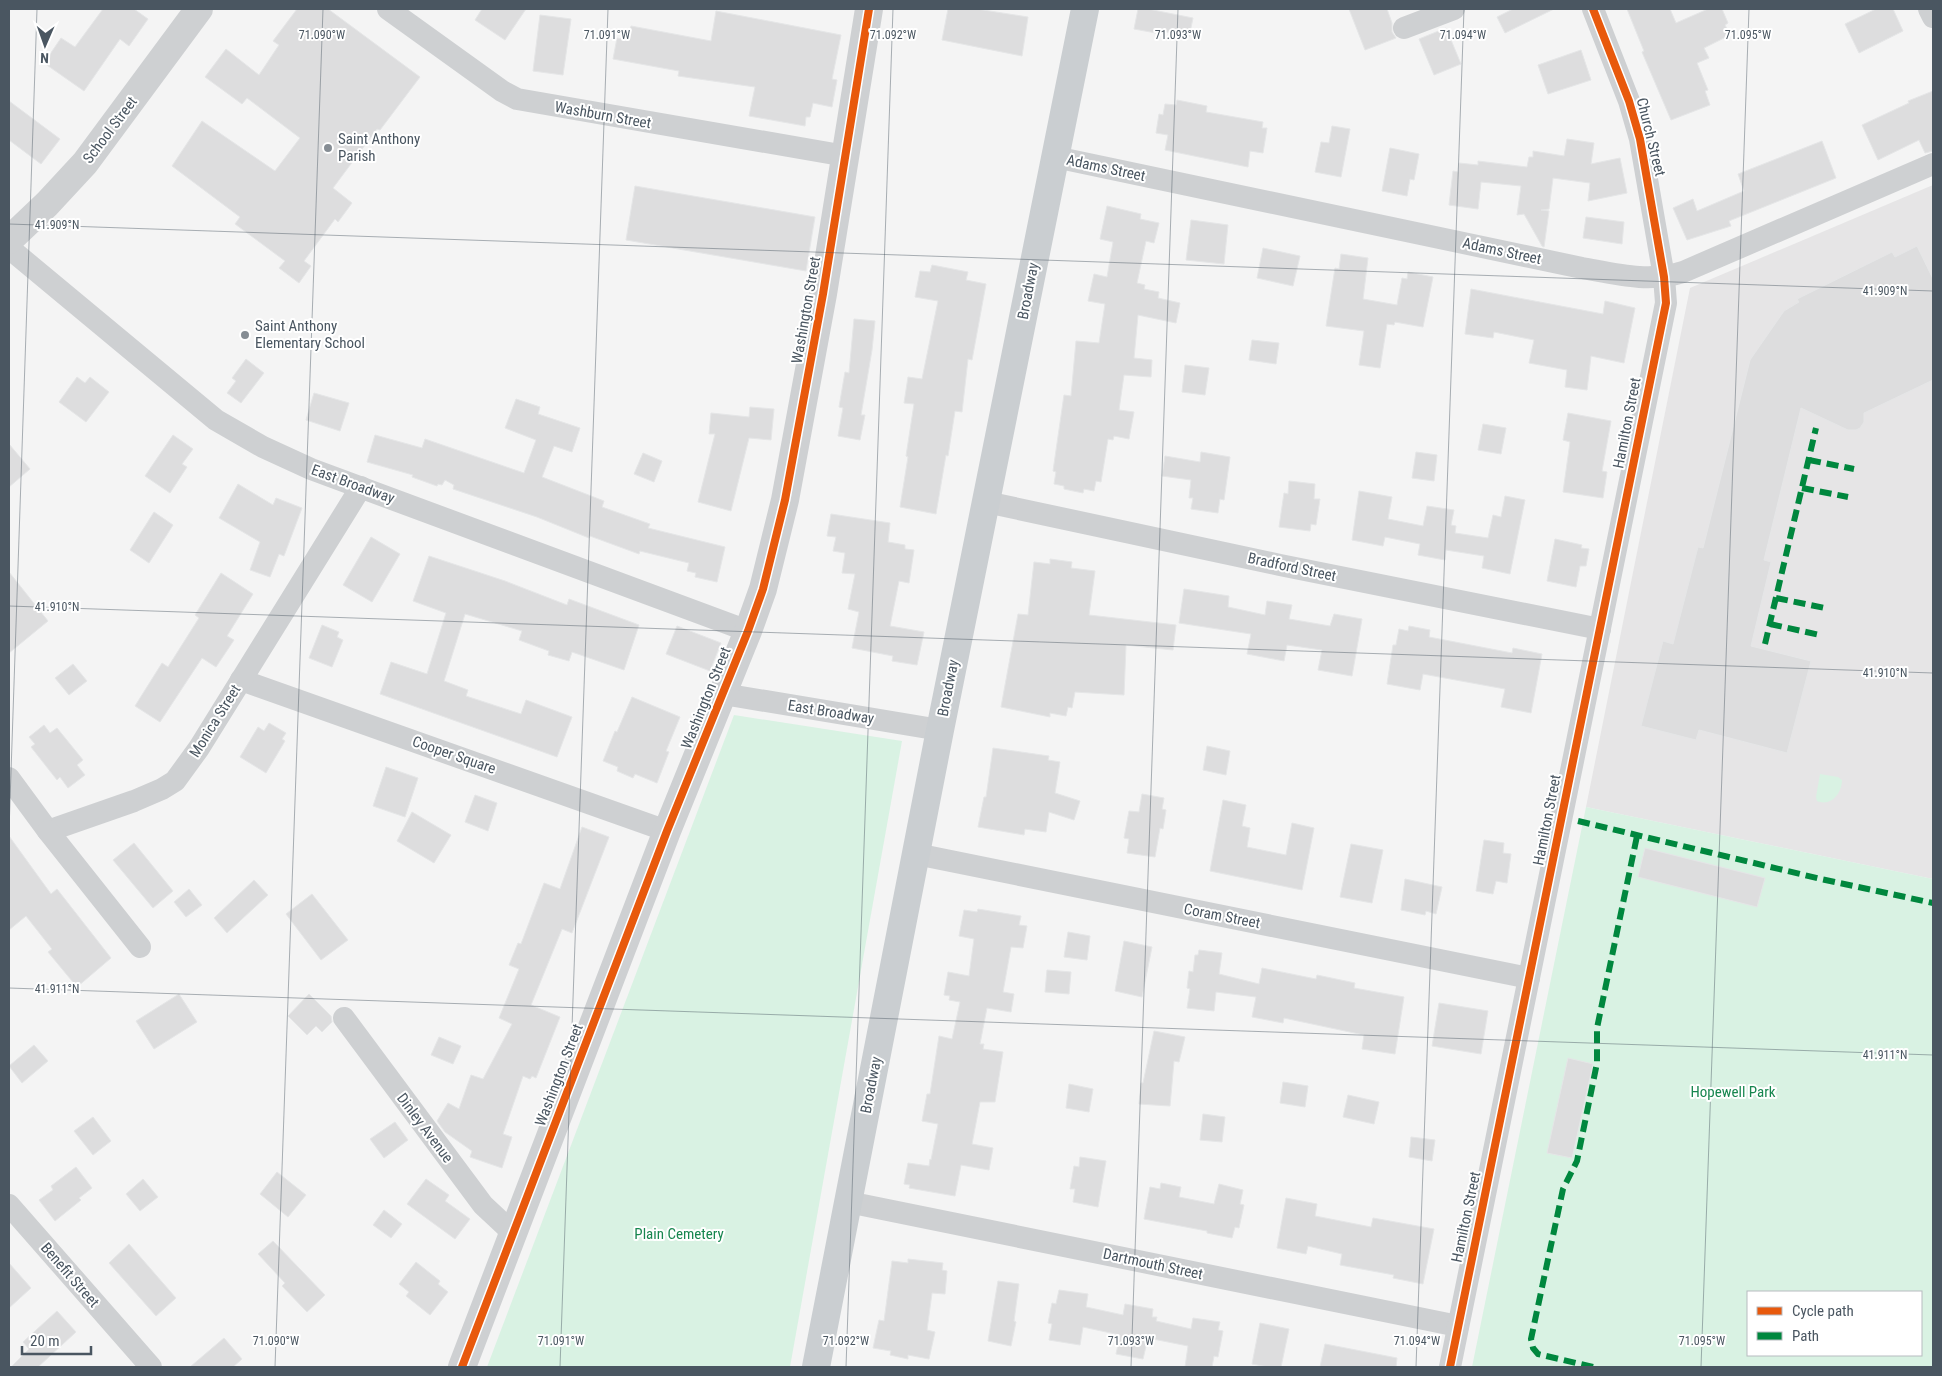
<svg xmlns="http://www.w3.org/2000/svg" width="1942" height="1376" font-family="'Roboto Condensed',sans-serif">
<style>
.education{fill:#e6e5e6}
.green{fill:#d9f2e3;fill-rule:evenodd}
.building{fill:#ddddde;stroke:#e5e6e7}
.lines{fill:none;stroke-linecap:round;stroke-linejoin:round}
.minor{stroke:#ced0d2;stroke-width:22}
.tertiary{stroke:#ced0d2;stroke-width:28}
.primary{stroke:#caced1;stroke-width:28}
.quiet{stroke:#00873e;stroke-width:6;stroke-dasharray:12 6;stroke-linecap:butt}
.cycleway-casing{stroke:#fff;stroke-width:11}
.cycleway{stroke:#e8590c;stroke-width:8}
.ticks{fill:none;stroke:#4a5661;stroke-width:1;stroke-opacity:0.45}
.poi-dot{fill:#868d94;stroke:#fff;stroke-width:2}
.labels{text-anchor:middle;stroke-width:4;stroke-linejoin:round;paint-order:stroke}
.street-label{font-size:15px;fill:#4a5661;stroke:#fff}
.poi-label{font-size:15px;fill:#4a5661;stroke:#fff;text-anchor:start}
.park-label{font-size:15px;fill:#17864f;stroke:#fff}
.ticks-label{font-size:12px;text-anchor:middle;fill:#4a5661;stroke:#fff;stroke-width:4;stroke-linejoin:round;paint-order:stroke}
</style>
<rect width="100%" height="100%" fill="#f4f4f4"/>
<polygon class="education" points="1933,185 1933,879 1586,807 1690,288"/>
<g class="green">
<polygon points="734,715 902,741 790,1367 487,1367"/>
<path d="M1820 774 1838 777 1842 780C1842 793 1831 807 1817 801L1816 797Z"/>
<path d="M1586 807 1933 879V1367H1472ZM1748 1292H1921V1355H1748Z"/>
</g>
<g class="building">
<polygon points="103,9 134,9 148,19 129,46 120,39 84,91 44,63 61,38 75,47"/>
<polygon points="297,9 328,9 420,77 380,130 377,129 333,188 352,203 338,222 335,219 304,261 311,266 299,283 279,268 285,261 235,224 240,217 172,166 202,121 275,171 300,138 247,98 242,104 205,77 226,49 259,75 279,45 273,41"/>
<polygon points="482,9 526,9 505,40 475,20"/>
<polygon points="948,9 977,9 1028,17 1022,56 942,40"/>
<polygon points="1138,9 1148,9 1193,18 1189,37 1157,30 1156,33 1134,29"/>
<polygon points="1349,9 1387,9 1392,23 1392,32 1396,38 1365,50"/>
<polygon points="1513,9 1554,9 1505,33 1497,17"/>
<polygon points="1627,9 1670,9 1676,23 1708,9 1722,9 1728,23 1725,25 1730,35 1704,48 1709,58 1697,63 1708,90 1705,91 1710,105 1671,120 1642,52 1644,51"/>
<polygon points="1876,9 1893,9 1903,31 1859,53 1845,24"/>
<polygon points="716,11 841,35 832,79 837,80 832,107 813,103 810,117 806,117 805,126 749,116 755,87 678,76 679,71 613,59 617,38 628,40 631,26 711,41"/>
<polygon points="540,15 571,19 563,75 533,71"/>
<polygon points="1446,28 1461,64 1434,75 1419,39"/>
<polygon points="1581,50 1591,80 1548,94 1538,65"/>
<polygon points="1933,91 1933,151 1925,153 1919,140 1878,160 1862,125 1909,103 1908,101"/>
<polygon points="1177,100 1207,106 1206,112 1263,122 1262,128 1267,128 1263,153 1250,151 1248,167 1165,150 1168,135 1156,133 1159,114 1163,115 1165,104 1176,105"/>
<polygon points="9,101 60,139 41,164 9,140"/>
<polygon points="1332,126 1350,129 1341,177 1315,172 1321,142 1329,143"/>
<polygon points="1567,139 1594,143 1591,164 1620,158 1627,193 1588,201 1590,183 1553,178 1549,209 1541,210 1549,211 1544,247 1542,246 1524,214 1517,215 1521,186 1481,182 1478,209 1449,205 1453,171 1458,172 1459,163 1478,165 1478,161 1527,167 1529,157 1533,157 1533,151 1564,156"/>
<polygon points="1822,141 1836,178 1729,221 1731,226 1687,240 1673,208 1693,199 1697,211 1744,191 1738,174"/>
<polygon points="1390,148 1419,154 1414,180 1410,179 1407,196 1382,191"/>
<polygon points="635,186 815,217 806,271 626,240"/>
<polygon points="1107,206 1141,214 1140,219 1159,223 1154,243 1146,241 1137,283 1145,285 1144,289 1159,292 1158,298 1180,303 1176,323 1138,315 1134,358 1152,360 1151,377 1124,375 1119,410 1134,412 1129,439 1114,436 1113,440 1108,439 1101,482 1096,481 1094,491 1084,489 1083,493 1064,489 1064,486 1054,484 1056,472 1053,471 1064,395 1071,396 1076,341 1099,343 1105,304 1088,301 1094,274 1107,277 1113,242 1100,239"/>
<polygon points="1586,217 1624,222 1622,244 1583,238"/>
<polygon points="1191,220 1228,225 1224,264 1186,260"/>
<polygon points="1917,246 1933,279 1933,380 1864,413 1864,422 1860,428 1856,430 1848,430 1801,408 1764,560 1771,562 1751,646 1811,661 1787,753 1699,730 1696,740 1641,726 1663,641 1673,644 1698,547 1703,548 1750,360 1784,311 1799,302 1797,299 1892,252 1895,257"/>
<polygon points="1263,248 1300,256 1293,286 1257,278"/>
<polygon points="1341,254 1368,258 1363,299 1397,305 1402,278 1407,279 1408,272 1433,277 1423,327 1395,322 1394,325 1387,324 1380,368 1359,365 1364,331 1326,326 1335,268 1339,269"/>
<polygon points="932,265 968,272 966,280 986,284 972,360 968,359 962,412 955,411 948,456 946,455 936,514 900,507 908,457 906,456 914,404 904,403 908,377 922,379 938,301 915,297 920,271 930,272"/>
<polygon points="1471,289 1603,314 1605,301 1635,308 1624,363 1591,356 1587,390 1565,387 1567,370 1529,363 1534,340 1494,332 1493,338 1465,334"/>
<polygon points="854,319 875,321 872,350 861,415 865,415 860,440 838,436 843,408 839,407 845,372 849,373"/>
<polygon points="1252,340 1279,343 1276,364 1249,360"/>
<polygon points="246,359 264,373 241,403 227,393 236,381 232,378"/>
<polygon points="1185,365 1209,368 1205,395 1182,392"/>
<polygon points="77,377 85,383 90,377 109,392 86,422 59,402"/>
<polygon points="314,393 349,403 340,431 306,420"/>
<polygon points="516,399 540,407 538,414 580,428 572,452 554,446 542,477 604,501 602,507 650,524 648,528 725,547 717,582 695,577 696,573 687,571 689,563 640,551 639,554 590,536 589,538 537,517 453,489 454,485 445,480 442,485 438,484 437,486 412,477 413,475 367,462 375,435 422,448 425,439 524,473 536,440 505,428"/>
<polygon points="750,407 774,409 771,440 749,438 731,511 698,502 715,434 709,434 711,413 749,417"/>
<polygon points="1568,413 1611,421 1602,471 1607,472 1603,498 1563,492 1570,442 1563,440"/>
<polygon points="1483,424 1506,428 1501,454 1478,450"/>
<polygon points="173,435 193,449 182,464 187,467 170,493 145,476"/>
<polygon points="9,444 30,469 9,487"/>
<polygon points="1201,452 1230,457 1224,500 1220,499 1218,513 1191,509 1193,498 1189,498 1191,480 1162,476 1165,456 1200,462"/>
<polygon points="1416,452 1437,455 1434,481 1412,478"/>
<polygon points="643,453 662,461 654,482 634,474"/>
<polygon points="1289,481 1315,484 1314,499 1320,499 1316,525 1311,524 1310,531 1279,527 1284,493 1288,494"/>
<polygon points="238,484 273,505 276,498 302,508 284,556 279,554 270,577 250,570 260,542 219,518"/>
<polygon points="1359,491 1392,497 1388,519 1423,526 1427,506 1454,510 1451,525 1456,526 1455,533 1488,538 1493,515 1501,517 1505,496 1525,500 1510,574 1482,568 1484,556 1446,550 1445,560 1418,555 1420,544 1385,537 1383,546 1352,540"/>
<polygon points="154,512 173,525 149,563 130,550"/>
<polygon points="831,514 890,523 888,542 905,545 905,549 914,550 909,583 899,581 890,626 924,632 917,665 892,661 893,656 852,648 859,612 848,609 855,574 842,573 845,553 833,551 836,537 827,536"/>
<polygon points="371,537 400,554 372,602 343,585"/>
<polygon points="1555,539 1582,545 1581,548 1589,549 1586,566 1580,566 1576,587 1547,581"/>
<polygon points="429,556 505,581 567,605 569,599 639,625 624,670 572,652 569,661 548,655 549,651 519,640 522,631 465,614 444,681 468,690 466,696 521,714 526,700 572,717 557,757 380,694 391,662 427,674 446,613 413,601"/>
<polygon points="1050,559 1072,562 1071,568 1095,571 1089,615 1176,625 1173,650 1126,645 1124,695 1075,692 1072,708 1068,707 1066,716 1050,713 1050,717 1001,707 1018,614 1028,615 1034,562 1050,564"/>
<polygon points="9,572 48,621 9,653"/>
<polygon points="221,573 253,594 227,636 234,640 216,667 202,658 160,722 135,706 162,663 168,667 199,618 195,615"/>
<polygon points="1184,589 1229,596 1228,607 1265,615 1267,601 1292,605 1289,619 1330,626 1334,614 1362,619 1352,676 1318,670 1322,650 1287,645 1284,661 1247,654 1251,634 1179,623"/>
<polygon points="322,625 339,632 337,637 343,640 332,667 309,658"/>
<polygon points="677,626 721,643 710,671 666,654"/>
<polygon points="1409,626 1430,630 1429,637 1512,653 1513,648 1542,654 1531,713 1501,707 1505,689 1423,674 1420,690 1387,684 1393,645 1396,645 1399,629 1408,631"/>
<polygon points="73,664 87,681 69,695 55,678"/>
<polygon points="632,697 680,717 666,751 669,752 657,783 635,774 633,778 617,771 618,767 603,761 615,731 617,732"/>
<polygon points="269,723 286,733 282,739 285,741 266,773 240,757 258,727 264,731"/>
<polygon points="44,725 50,733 57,728 83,760 77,765 85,775 68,788 60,777 57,780 31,747 35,744 29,737"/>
<polygon points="1207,746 1230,751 1226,775 1203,770"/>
<polygon points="993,748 1049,756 1048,760 1060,762 1055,793 1080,801 1074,820 1049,812 1046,832 1025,829 1024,835 978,827 984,797 986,797"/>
<polygon points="386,767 418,778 405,817 373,806"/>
<polygon points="1142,794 1164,798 1162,809 1166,810 1163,829 1160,828 1155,857 1127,853 1129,839 1124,838 1129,811 1139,812"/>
<polygon points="475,795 497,803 488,831 465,822"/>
<polygon points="1223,800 1246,805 1242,826 1250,828 1247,847 1286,855 1292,823 1314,828 1302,890 1210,871"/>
<polygon points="412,812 451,835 434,863 397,841"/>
<polygon points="582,827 609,837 572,933 562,929 531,1005 560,1017 536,1078 532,1076 530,1079 523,1076 503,1134 512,1137 502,1168 470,1157 472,1151 445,1132 437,1121 448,1103 459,1109 471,1075 483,1079 512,1024 499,1018 519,969 509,965 518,943 521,944 544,883 560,889"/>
<polygon points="9,836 51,894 57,889 111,958 77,987 48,952 52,949 26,916 9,930"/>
<polygon points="1484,840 1504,843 1503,853 1511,854 1507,883 1496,881 1493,894 1476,891"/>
<polygon points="134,843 173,891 153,908 113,860"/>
<polygon points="1351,844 1383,850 1372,903 1340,897"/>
<polygon points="1645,848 1765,878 1757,907 1638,877"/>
<polygon points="1405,879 1442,887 1436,914 1426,911 1425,915 1401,910"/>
<polygon points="254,880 268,895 227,933 214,918"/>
<polygon points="189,889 202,905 186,917 174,902"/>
<polygon points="312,894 348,940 321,960 286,914"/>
<polygon points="978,909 1021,916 1019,925 1027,926 1023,948 1011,947 1003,992 1014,994 1011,1012 987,1008 980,1044 984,1044 983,1049 1003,1052 995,1102 980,1102 972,1144 993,1148 989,1170 961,1165 955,1196 909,1188 910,1185 904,1184 908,1163 929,1166 930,1159 931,1160 938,1124 922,1121 927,1094 930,1094 939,1036 952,1039 960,1002 949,1000 950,996 944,995 948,972 969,976 974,939 959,936 964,910 977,912"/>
<polygon points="1068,932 1090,936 1087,960 1064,957"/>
<polygon points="1124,941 1152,947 1142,997 1115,991"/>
<polygon points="1199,950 1222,953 1219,974 1259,984 1262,968 1316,979 1317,975 1355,983 1354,988 1404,997 1395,1054 1362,1049 1364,1035 1284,1018 1283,1023 1252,1017 1256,997 1216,992 1214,1011 1187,1008 1190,989 1187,988 1189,971 1193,972 1195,955 1198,955"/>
<polygon points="1047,970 1071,972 1069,994 1045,992"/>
<polygon points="179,994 197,1022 154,1049 136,1021"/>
<polygon points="309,994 331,1016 332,1022 322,1032 316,1026 307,1035 288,1016"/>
<polygon points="1439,1003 1488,1011 1481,1054 1432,1046"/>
<polygon points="1154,1031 1185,1037 1179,1062 1174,1061 1170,1106 1139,1104 1141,1083 1143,1083"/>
<polygon points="439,1037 461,1046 453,1064 431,1055"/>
<polygon points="34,1045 48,1061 22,1083 9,1066"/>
<polygon points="1568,1058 1593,1064 1572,1158 1547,1153"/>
<polygon points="1283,1082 1308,1086 1305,1107 1280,1103"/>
<polygon points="1069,1084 1093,1089 1089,1112 1066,1108"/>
<polygon points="1348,1095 1379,1102 1374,1124 1343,1117"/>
<polygon points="1203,1114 1225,1117 1222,1142 1200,1140"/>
<polygon points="93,1117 111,1141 93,1155 74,1131"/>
<polygon points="395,1122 408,1140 384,1158 370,1139"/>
<polygon points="1411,1137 1435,1140 1432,1161 1409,1157"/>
<polygon points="1080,1157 1106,1161 1098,1207 1073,1202 1075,1189 1070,1189 1074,1166 1079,1167"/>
<polygon points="76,1167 92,1188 79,1198 81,1200 55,1221 39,1200 53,1190 51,1186"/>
<polygon points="277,1172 306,1195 288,1217 260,1194"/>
<polygon points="143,1179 158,1197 140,1211 126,1194"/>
<polygon points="426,1179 449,1195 445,1201 470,1219 455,1239 407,1204"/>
<polygon points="1161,1183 1181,1187 1179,1197 1214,1204 1219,1184 1243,1190 1240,1204 1244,1205 1239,1228 1235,1227 1232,1238 1207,1233 1207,1231 1144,1219 1150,1187 1160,1189"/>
<polygon points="1286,1198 1317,1204 1315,1216 1371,1227 1373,1218 1434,1229 1423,1284 1393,1278 1394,1275 1340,1265 1342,1254 1308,1246 1306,1254 1277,1248"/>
<polygon points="384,1210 402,1224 391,1238 373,1225"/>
<polygon points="273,1241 325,1295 307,1312 282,1286 285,1283 258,1254"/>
<polygon points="129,1244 176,1298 156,1316 109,1263"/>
<polygon points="908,1259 943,1263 942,1270 947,1271 945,1294 932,1293 927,1330 935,1332 929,1359 908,1355 908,1359 890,1355 891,1351 873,1348 879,1320 884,1321 892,1261 908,1263"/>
<polygon points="416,1262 440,1281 438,1284 448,1292 430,1315 406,1296 409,1292 399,1284"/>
<polygon points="9,1263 31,1288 9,1308"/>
<polygon points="998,1281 1019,1284 1014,1321 1016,1322 1011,1346 988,1341"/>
<polygon points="1059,1290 1088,1294 1086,1307 1123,1315 1125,1304 1153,1309 1152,1317 1157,1317 1156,1321 1191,1329 1193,1318 1220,1322 1218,1330 1223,1331 1218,1357 1214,1356 1212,1367 1185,1367 1188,1346 1153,1339 1152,1343 1147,1342 1143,1359 1116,1354 1120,1335 1083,1327 1080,1345 1049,1340 1052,1324 1048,1323 1052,1303 1056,1304"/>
<polygon points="57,1311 76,1332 38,1367 11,1367 29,1349 23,1342"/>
<polygon points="1260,1323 1289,1329 1281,1367 1268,1367 1252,1364"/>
<polygon points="224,1338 242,1359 233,1367 190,1367"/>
<polygon points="1325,1344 1397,1358 1396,1367 1320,1367"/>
</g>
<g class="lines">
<g class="minor">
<polyline points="388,9 502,91 517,99 846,156"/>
<polyline points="1929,9 1933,17"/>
<polyline points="1404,28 1454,9"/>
<path d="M1055 157 1582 268C1616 274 1649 283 1683 272L1933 164"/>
<polyline points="9,248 216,420 263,447 311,469 748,631"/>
<polyline points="986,502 1280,565 1600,629"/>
<polyline points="241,680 667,831"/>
<polyline points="723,694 940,730"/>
<polyline points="9,778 48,831 134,801 162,789 175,781 199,748 361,487"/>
<polyline points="48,831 140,947"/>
<polyline points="916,854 1529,978"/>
<polyline points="344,1018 483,1205 513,1233"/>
<polyline points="848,1202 1458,1326"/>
<polyline points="9,1205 151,1367"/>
<polyline points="1450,1367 1666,303 1664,277 1640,139 1629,101 1593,9"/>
</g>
<g class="tertiary">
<polyline points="9,240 47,204 85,163 199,9"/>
<polyline points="462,1367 667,831 748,631 763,589 785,500 823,294 869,9"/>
</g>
<polyline class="primary" points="816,1367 940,730 1085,9"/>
<g class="quiet">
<polyline points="1809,460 1854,469"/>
<polyline points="1802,488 1848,497"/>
<polyline points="1776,598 1825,608"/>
<polyline points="1770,624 1820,635"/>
<polyline points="1765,644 1816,428"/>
<polyline points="1578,821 1821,879 1933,903"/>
<polyline points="1593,1367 1538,1354 1533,1348 1531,1339 1563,1189 1577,1161 1597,1063 1597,1028 1637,836"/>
</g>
<g class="cycleway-casing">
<g id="cycleway">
<polyline points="462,1367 667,831 748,631 763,589 785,500 823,294 869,9"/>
<polyline points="1450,1367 1666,303 1664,277 1640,139 1629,101 1593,9"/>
</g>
</g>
<use href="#cycleway" class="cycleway"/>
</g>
<path class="ticks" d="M9 224 1933 291M9 606 1933 673M9 831 37 9M9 988 1933 1055M275 1367 323 9M560 1367 608 9M846 1367 893 9M1131 1367 1178 9M1416 1367 1464 9M1701 1367 1749 9"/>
<g class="poi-dot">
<circle cx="328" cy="148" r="5"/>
<circle cx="245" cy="335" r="5"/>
</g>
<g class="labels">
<g class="street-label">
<text transform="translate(603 115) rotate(10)" y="5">Washburn Street</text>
<text transform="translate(110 130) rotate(-53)" y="5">School Street</text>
<text transform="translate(1651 137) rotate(76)" y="5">Church Street</text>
<text transform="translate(1106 168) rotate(12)" y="5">Adams Street</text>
<text transform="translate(1502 251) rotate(12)" y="5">Adams Street</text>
<text transform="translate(1028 291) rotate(-79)" y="5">Broadway</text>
<text transform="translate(806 310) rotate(-80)" y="5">Washington Street</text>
<text transform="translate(1627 423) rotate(-79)" y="5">Hamilton Street</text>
<text transform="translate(353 484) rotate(20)" y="5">East Broadway</text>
<text transform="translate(1292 567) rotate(12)" y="5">Bradford Street</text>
<text transform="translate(948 688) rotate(-79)" y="5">Broadway</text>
<text transform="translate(706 698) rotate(-68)" y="5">Washington Street</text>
<text transform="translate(831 712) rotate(9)" y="5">East Broadway</text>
<text transform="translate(215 721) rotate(-58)" y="5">Monica Street</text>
<text transform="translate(454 755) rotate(19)" y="5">Cooper Square</text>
<text transform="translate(1547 820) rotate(-79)" y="5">Hamilton Street</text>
<text transform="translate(1222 916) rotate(11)" y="5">Coram Street</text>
<text transform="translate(559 1075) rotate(-69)" y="5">Washington Street</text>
<text transform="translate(871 1085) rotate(-79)" y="5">Broadway</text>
<text transform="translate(425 1128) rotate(53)" y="5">Dinley Avenue</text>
<text transform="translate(1466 1217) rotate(-78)" y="5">Hamilton Street</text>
<text transform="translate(1153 1264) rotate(12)" y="5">Dartmouth Street</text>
<text transform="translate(70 1275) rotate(49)" y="5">Benefit Street</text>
</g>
<g class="poi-label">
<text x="338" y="144">Saint Anthony<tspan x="338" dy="17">Parish</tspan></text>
<text x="255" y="331">Saint Anthony<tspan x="255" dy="17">Elementary School</tspan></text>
</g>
<g class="park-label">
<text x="1733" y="1097">Hopewell Park</text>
<text x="679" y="1239">Plain Cemetery</text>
</g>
</g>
<g class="ticks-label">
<text x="322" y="39">71.090°W</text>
<text x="607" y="39">71.091°W</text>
<text x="893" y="39">71.092°W</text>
<text x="1178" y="39">71.093°W</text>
<text x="1463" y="39">71.094°W</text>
<text x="1748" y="39">71.095°W</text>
<text x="57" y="229">41.909°N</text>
<text x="1885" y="295">41.909°N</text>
<text x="57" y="611">41.910°N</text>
<text x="1885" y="677">41.910°N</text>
<text x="57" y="993">41.911°N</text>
<text x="1885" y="1059">41.911°N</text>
<text x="276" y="1345">71.090°W</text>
<text x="561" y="1345">71.091°W</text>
<text x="846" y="1345">71.092°W</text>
<text x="1131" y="1345">71.093°W</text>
<text x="1417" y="1345">71.094°W</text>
<text x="1702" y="1345">71.095°W</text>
</g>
<rect width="1942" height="1376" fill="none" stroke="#4a5661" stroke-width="20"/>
<rect x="1747" y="1291" width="175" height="65" fill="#ffffff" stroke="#b7bbc0"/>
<rect x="1757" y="1307" width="25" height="8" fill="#e8590c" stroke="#b7bbc0"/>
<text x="1792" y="1316" font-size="15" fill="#4a5661">Cycle path</text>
<rect x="1757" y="1332" width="25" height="8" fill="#00873e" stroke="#b7bbc0"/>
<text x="1792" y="1341" font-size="15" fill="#4a5661">Path</text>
<g transform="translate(45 45) rotate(182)" stroke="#ffffff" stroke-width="4" paint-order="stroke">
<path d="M0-4L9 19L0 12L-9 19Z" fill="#4a5661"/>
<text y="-8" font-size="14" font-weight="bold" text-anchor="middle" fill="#4a5661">N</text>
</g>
<path d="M22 1346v8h69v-8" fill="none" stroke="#4a5661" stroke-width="2.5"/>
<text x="30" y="1346" font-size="15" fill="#4a5661" stroke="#ffffff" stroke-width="4" paint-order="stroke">20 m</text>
</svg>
